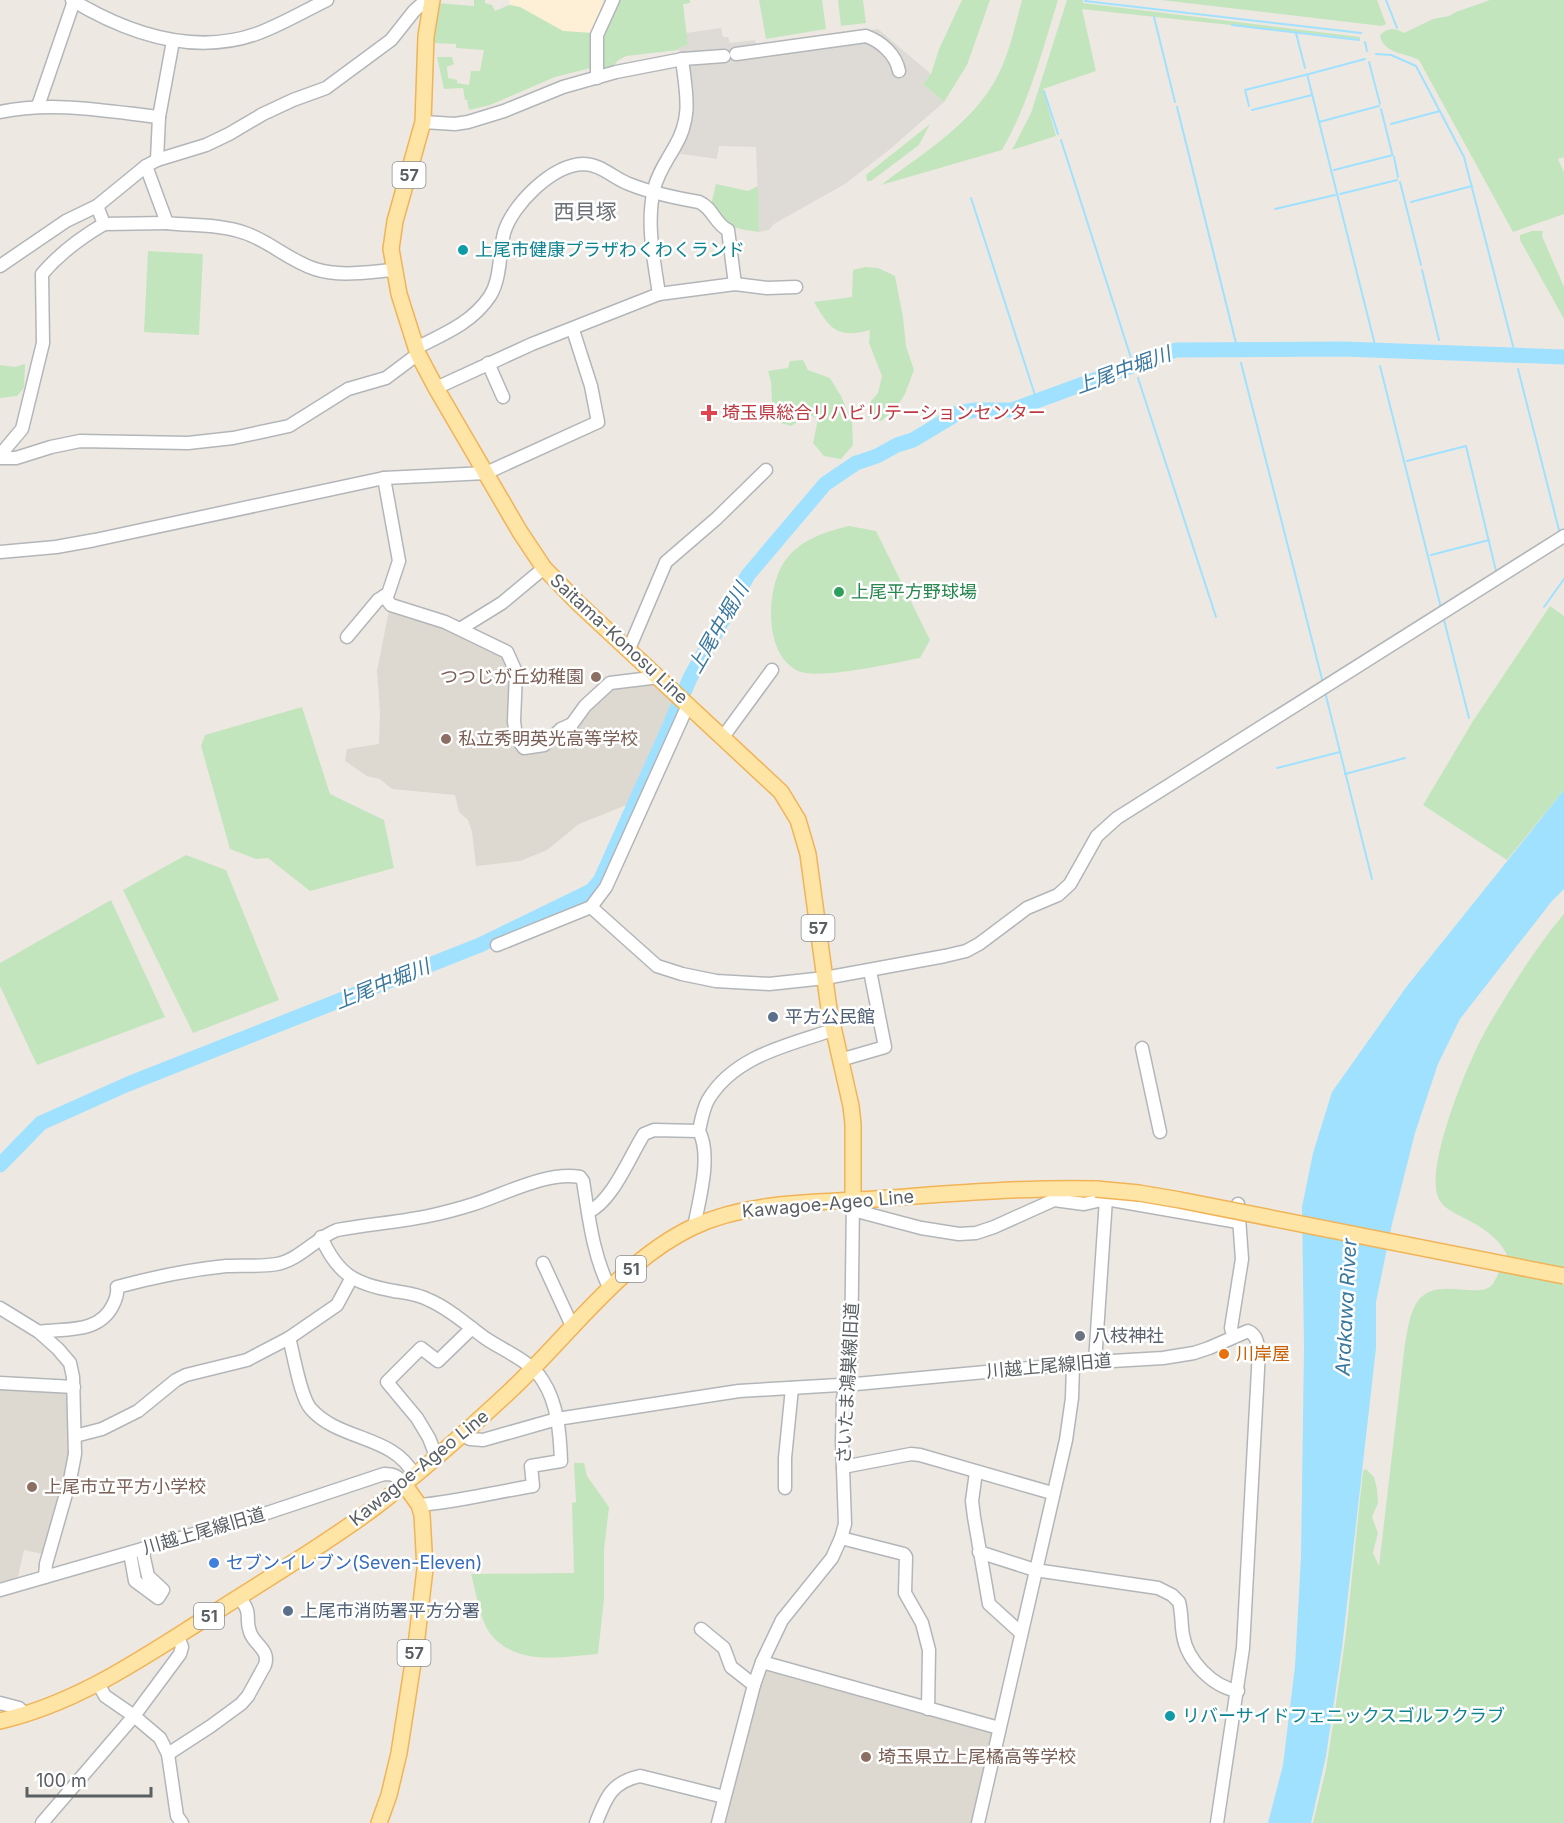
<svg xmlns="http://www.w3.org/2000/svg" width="1564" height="1823" font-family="Inter,'Noto Sans JP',sans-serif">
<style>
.commercial{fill:#fef0d6}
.industrial{fill:#dedbd6}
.education{fill:#ddd8d0}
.green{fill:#c3e5be}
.water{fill:#a0e1ff}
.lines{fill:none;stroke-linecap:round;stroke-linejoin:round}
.stream{stroke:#a0e1ff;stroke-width:2}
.river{stroke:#a0e1ff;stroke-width:15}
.minor-casing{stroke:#b3b6b9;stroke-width:15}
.major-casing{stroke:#f1b357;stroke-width:18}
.minor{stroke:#fff;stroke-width:12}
.major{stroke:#ffe5a5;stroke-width:15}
.major-bridge-casing{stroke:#f1b357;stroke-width:18;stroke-linecap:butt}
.major-bridge{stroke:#ffe5a5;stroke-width:15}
.culture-dot{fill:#0f9aa8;stroke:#fff;stroke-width:2}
.health-dot{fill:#e0444e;stroke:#fff;stroke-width:2}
.leisure-dot{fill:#2e9e5b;stroke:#fff;stroke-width:2}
.education-dot{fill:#8d6e63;stroke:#fff;stroke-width:2}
.service-dot{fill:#5c6f8a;stroke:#fff;stroke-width:2}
.worship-dot{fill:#6b7280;stroke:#fff;stroke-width:2}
.food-dot{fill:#e8710a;stroke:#fff;stroke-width:2}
.shop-dot{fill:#3f7fe0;stroke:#fff;stroke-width:2}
.labels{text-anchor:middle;stroke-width:5;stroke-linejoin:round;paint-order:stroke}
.shield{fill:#fff;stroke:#8c8f92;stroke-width:1.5}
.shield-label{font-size:16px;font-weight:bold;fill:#5a5f63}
.culture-label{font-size:18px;fill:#0d838f;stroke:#fff;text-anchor:start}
.health-label{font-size:18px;fill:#be3a42;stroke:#fff;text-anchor:start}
.leisure-label{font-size:18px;fill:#27864d;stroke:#fff;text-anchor:start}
.street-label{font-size:18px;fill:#5a5f63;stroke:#fff}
.education-label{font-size:18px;fill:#785e54;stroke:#fff;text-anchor:start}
.service-label{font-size:18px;fill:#4e5e75;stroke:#fff;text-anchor:start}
.worship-label{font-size:18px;fill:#5b616d;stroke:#fff;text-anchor:start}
.food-label{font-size:18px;fill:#c56008;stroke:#fff;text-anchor:start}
.shop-label{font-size:18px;fill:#366cbe;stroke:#fff;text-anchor:start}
.water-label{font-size:20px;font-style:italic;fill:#39779f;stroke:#fff}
.quarter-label{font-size:21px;fill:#6b7175;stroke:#fff}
</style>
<rect width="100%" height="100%" fill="#ede9e2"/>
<polygon class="commercial" points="510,0 602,0 606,4 593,33 563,31 520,7 509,4"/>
<polygon class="industrial" points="721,28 723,37 728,37 730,43 755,40 756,46 878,29 931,74 923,84 944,102 889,150 845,184 774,224 769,230 759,232 756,147 719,146 717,159 674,153 687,73 678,48 688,45 686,33"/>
<g class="education">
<polygon points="389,610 444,626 502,656 510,667 510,733 516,750 527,755 549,749 563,735 577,730 587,712 614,688 652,683 674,703 629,804 579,824 547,850 520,861 476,866 472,832 468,820 459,812 455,795 392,789 380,779 367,776 345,761 347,749 379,744 380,712 377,671"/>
<polygon points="0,1385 69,1389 69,1428 68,1469 59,1505 43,1554 24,1550 17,1581 0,1585"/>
<polygon points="766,1669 993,1730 975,1823 725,1823 734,1781"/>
</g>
<g class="green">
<polygon points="474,0 485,0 485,3 492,5 495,11 509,5 520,7 563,31 593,33 591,68 555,77 490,105 469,110 467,101 469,100 465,100 463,88 444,89 437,57 452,57 454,64 447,67 448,78 457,80 457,83 469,85 471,71 480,71 484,50 456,48 456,44 433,43 437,3 474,6"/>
<path d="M619 0H690V3L683 4 688 45 678 48V50L626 56 617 61 611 70 604 69C597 45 609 22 619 0Z"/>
<polygon points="759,0 822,0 826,29 766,39"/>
<polygon points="838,0 863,0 866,23 841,26"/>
<polygon points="962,0 990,0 967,65 944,102 923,84 931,74 939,49"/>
<path d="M1022 0H1058C1042 52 1029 103 1002 150L881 185C923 153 974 123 998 75 1010 52 1015 25 1022 0Z"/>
<polygon points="1067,0 1083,0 1083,3 1360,37 1360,39 1082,9 1096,71 1043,89 1056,136 1012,150 1031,113"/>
<polygon points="1161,0 1377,0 1386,24 1382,26"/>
<path d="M1490 0H1564V157L1558 159 1564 172V214L1513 232 1419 60C1406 53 1384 54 1380 36 1386 27 1396 28 1404 33L1433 19 1449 16 1456 12Z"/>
<polygon points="930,124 919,145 871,181 867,181 866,175"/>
<path d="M716 184 748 191 758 186 759 232C730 228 730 227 711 205Z"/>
<polygon points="1532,231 1543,231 1542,236 1564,287 1564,319 1520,240 1520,235"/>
<polygon points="148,251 203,254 199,335 144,332"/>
<path d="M865 267 878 268 895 276 903 317 906 346 914 370 905 394 895 410 881 421 868 417 871 401 878 393 882 376 869 343 870 330C837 339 830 329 814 302L852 297 853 270Z"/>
<polygon points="803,360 808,370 830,378 841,396 852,422 853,445 841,459 824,456 813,443 818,419 810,415 791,426 781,423 772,403 771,382 768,371 788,368 790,361"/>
<polygon points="25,364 24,388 17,396 0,398 0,365 15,367"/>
<path d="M849 526 876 531 930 640 920 658C895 663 823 679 801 672 762 658 765 583 788 557 803 539 827 531 849 526Z"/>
<polygon points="1550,606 1564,616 1564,790 1507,860 1423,805 1473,721"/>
<polygon points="302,707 330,794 384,820 394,868 310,891 268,858 256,859 230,849 201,746 205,735"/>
<polygon points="186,855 226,870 279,1000 193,1033 123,890"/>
<polygon points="111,900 165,1017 37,1065 0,986 0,963"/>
<path d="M1564 914V1823H1313L1326 1769 1333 1724 1346 1633 1363 1471 1366 1469 1374 1477 1377 1489 1378 1503 1372 1517 1378 1533 1373 1553 1379 1566 1405 1343C1408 1330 1409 1314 1417 1302 1435 1275 1478 1300 1492 1285 1497 1279 1502 1263 1507 1255 1500 1239 1482 1227 1466 1219 1457 1214 1446 1210 1440 1201 1421 1173 1470 1057 1487 1028 1510 989 1535 948 1564 914Z"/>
<path d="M574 1463H584L587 1476 609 1507 604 1550V1599L598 1654C561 1657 515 1667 489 1632 479 1616 476 1592 471 1574L574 1573 572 1503 576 1502Z"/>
</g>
<polygon class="water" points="1564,790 1564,889 1552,901 1460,1019 1438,1064 1415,1133 1392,1224 1376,1302 1376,1348 1342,1648 1326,1756 1311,1823 1268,1823 1283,1765 1295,1666 1301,1557 1304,1348 1302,1207 1313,1153 1332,1092 1407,986"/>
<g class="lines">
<g class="stream">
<polyline points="1386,0 1397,28"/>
<polyline points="1085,1 1361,33"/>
<polyline points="1154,17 1175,102"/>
<polyline points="1232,25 1359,40"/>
<polyline points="1296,33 1305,68"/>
<polyline points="1365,42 1367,51"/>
<polyline points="1376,54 1391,55 1416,66 1464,157 1514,350"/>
<polyline points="1369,62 1380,104"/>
<polyline points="1307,74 1375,345"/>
<polyline points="1309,74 1365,59"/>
<polyline points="1044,91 1058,134"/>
<polyline points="1249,106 1245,90 1305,75"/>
<polyline points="1177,107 1236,343"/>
<polyline points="1381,109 1392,153"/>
<polyline points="1252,110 1312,95"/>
<polyline points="1319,122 1379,106"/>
<polyline points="1391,124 1440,111"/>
<polyline points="1061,140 1131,358"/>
<polyline points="1394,157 1398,177"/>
<polyline points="1334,170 1393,155"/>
<polyline points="1400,182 1421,265"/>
<polyline points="1340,194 1397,180"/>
<polyline points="971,198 1035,395"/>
<polyline points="1411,202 1472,186"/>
<polyline points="1275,209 1335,195"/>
<polyline points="1422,270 1439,340"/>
<polyline points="1241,363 1323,683"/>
<polyline points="1380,366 1441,608"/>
<polyline points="1518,369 1560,534"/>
<polyline points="1138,378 1216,617"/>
<polyline points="1407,461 1466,446 1496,571"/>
<polyline points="1431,555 1489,540"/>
<polyline points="1544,607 1564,579"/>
<polyline points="1443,616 1469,718"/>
<polyline points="1325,692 1372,879"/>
<polyline points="1277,768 1340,752"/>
<polyline points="1345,774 1405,758"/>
</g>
<polyline class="river" points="0,1165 41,1123 128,1084 480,945 591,891 600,881 667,732 690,678 748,575 825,484 856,463 877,456 897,445 913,440 958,413 975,410 1012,410 1176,350 1343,349 1564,357"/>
<g class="minor-casing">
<g id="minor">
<path d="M72 0C127 33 192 56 256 34 281 25 304 11 327 0"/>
<path d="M736 54 866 36C882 42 896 55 899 71"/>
<polyline points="597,78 597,35 613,0"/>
<polyline points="38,106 74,1"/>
<path d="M0 112C53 101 105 111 159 117"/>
<polyline points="423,122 455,124 468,122 504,111 563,87 616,72 683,59 724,56"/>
<polyline points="157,160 159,117 173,41"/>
<path d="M146 166 167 223C192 226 220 224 245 233 269 241 290 261 315 269 339 277 368 272 393 270"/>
<polyline points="104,224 167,223"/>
<polyline points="0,266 66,221 97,206 146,166 157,160 206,145 229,134 263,114 293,100 326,88 391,40 414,11 424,2 432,1"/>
<path d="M659 294C654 260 646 224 654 189 658 173 666 162 674 148 693 117 686 93 682 59"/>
<path d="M416 348C444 334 472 323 490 296 501 279 499 253 504 233 512 205 552 165 583 164 601 164 613 178 629 184 651 193 676 198 699 202 713 208 715 224 728 230L735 284"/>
<polyline points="488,363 503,397"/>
<polyline points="436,388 532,344 659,294 735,284 767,288 796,287"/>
<path d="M0 455 22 429 43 343 42 274C60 253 80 238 104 224L97 206"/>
<polyline points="0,458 16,458 51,447 80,441 188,443 233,438 289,426 348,389 386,378 418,354"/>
<polyline points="0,552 56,547 95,540 384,478 486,473 598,422 591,386 573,330"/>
<polyline points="384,596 391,605 445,622 507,652 516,672 514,721 516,737 524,748 544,745 561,729 572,724 585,706 610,683 659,677"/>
<polyline points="460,629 502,603 544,568"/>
<polyline points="347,637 378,600 388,594 399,561 384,478"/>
<polyline points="629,649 666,562 717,518 766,470"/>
<polyline points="723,737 772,670"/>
<polyline points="591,907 657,966 682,974 716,981 769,984 825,978 945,956 966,951 979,944 1027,908 1058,895 1070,884 1097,836 1117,818 1564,536"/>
<polyline points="497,945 591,907 606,887 688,705"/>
<polyline points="1142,1048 1160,1132"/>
<polyline points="840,1060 885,1047 870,971"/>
<polyline points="853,1210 921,1228 959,1234 976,1233 994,1227 1054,1200 1084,1204 1106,1199 1238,1222"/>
<path d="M588 1212C612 1202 630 1156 644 1134L654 1130 699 1131"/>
<path d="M694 1227C699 1200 712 1156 699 1131 701 1121 703 1109 708 1100 734 1056 788 1045 833 1030"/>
<path d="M321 1237C338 1275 355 1284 394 1291 406 1293 418 1294 429 1300 450 1309 467 1325 485 1338 504 1351 531 1361 543 1381 558 1404 560 1435 561 1461L531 1466 533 1486C494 1492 458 1502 419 1505"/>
<polyline points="543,1263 573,1328"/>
<polyline points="0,1308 39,1332 58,1349 70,1363 73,1377 75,1454 70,1480 46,1564 45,1577"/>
<path d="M39 1332C65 1328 99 1334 113 1305 116 1299 118 1293 117 1287 154 1277 187 1270 226 1266 243 1265 261 1267 277 1264 299 1260 316 1238 337 1230 369 1224 402 1222 433 1215 447 1212 461 1208 474 1204 505 1194 547 1171 580 1177L583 1181C589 1218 593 1256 610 1289"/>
<polyline points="1234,1337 1231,1328 1242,1259 1238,1204"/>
<path d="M289 1338C294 1355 300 1397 311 1409 339 1441 394 1435 414 1475"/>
<polyline points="1095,1362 1106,1199"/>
<polyline points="0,1383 74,1387"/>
<path d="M462 1435 470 1439 483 1440 557 1419 739 1391 856 1384 1095 1362 1163 1358 1194 1353 1209 1348 1248 1331C1257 1335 1257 1342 1259 1351L1243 1648 1217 1823"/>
<polyline points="75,1436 102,1429 138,1411 176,1380 186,1375 247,1360 289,1338 337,1305 351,1279"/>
<polyline points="436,1456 429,1438 417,1418 387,1382 421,1348 438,1361 472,1328"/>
<polyline points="843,1467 911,1454 920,1455 1052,1493"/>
<polyline points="976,1472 972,1501 974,1517 989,1604 1021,1633"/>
<polyline points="785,1488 785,1458 792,1388"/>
<polyline points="841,1538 904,1554 906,1557 905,1593 922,1623 929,1650 928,1709"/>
<path d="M979 1552 1035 1570 1158 1588 1172 1595 1179 1602C1182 1613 1181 1624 1183 1635 1187 1661 1213 1687 1238 1691"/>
<polyline points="130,1553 135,1581 158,1598 163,1590 148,1576 142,1549"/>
<path d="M0 1590 267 1513 384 1474C394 1474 398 1476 404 1484"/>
<polyline points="701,1629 724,1648 731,1667 754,1685"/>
<polyline points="762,1662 999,1728"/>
<polyline points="99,1685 105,1696 134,1716 160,1738 168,1754 177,1816 182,1823"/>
<polyline points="0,1703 19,1708 26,1715"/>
<path d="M168 1754 211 1726 241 1704 248 1696 265 1665C270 1649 254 1645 250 1632 244 1616 254 1616 239 1597"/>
<polyline points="42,1823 134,1716 180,1654 182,1647 178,1636"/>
<path d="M596 1823C606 1797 612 1782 640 1776L724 1797"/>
<polyline points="718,1823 754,1685 762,1662 782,1620 832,1558 841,1538 845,1524 842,1441 843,1398 851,1360 853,1200"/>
<polyline points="978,1823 1066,1440 1072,1398 1073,1364"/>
</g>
</g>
<g class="major-casing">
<g id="major">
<polyline points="432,0 426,36 423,122 395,221 391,249 399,294 418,354 436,388 520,532 544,568 577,602 781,792 798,820 808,854 829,1009 851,1106 853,1124 853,1200"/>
<path d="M0 1721C78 1703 142 1658 209 1616 264 1581 321 1547 374 1508 421 1472 466 1432 509 1392 567 1338 621 1261 693 1227 749 1201 814 1203 874 1199 948 1194 1022 1187 1096 1189"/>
<polyline points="379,1823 389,1795 399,1753 417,1637 425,1569 422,1515 419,1505 404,1484"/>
</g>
</g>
<use href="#minor" class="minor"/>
<use href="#major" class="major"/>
<g class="major-bridge-casing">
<polyline id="major-bridge" points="1096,1189 1139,1193 1180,1200 1564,1276"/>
</g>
<use href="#major-bridge" class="major-bridge"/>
</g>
<g class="culture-dot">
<circle cx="463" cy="250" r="6"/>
<circle cx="1170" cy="1716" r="6"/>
</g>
<path class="health-dot" d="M706 404h6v6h6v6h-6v6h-6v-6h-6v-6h6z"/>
<circle class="leisure-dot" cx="839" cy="592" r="6"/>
<g class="education-dot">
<circle cx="596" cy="677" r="6"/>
<circle cx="446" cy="739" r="6"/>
<circle cx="32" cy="1487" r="6"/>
<circle cx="866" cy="1757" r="6"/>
</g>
<g class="service-dot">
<circle cx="773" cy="1017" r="6"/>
<circle cx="288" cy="1611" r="6"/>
</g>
<circle class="worship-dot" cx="1080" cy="1336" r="6"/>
<circle class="food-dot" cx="1224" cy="1354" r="6"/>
<circle class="shop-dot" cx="214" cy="1563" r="6"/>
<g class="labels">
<g class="shield">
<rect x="392.5" y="162" width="33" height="26" rx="4.5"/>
<rect x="801.5" y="915" width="33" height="26" rx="4.5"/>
<rect x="616" y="1256" width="30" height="26" rx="4.5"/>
<rect x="194" y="1603" width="30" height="26" rx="4.5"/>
<rect x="397.5" y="1640" width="33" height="26" rx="4.5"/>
</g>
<g class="shield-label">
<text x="409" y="181">57</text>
<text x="818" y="934">57</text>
<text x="631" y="1275">51</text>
<text x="209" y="1622">51</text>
<text x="414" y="1659">57</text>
</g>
<g class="culture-label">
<text x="475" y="256">上尾市健康プラザわくわくランド</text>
<text x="1182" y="1722">リバーサイドフェニックスゴルフクラブ</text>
</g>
<g class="health-label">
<text x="722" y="419">埼玉県総合リハビリテーションセンター</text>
</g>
<g class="leisure-label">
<text x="851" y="598">上尾平方野球場</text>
</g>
<g class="street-label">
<text transform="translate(619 639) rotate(43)" y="6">Saitama-Konosu Line</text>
<text transform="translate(828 1204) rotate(-5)" y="6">Kawagoe-Ageo Line</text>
<text transform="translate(1049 1366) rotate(-5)" y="6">川越上尾線旧道</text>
<text transform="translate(848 1383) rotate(-87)" y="6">さいたま鴻巣線旧道</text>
<text transform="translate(419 1468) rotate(-39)" y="6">Kawagoe-Ageo Line</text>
<text transform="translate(204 1531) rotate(-16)" y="6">川越上尾線旧道</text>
</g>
<g class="education-label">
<text x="584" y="683" text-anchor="end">つつじが丘幼稚園</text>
<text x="458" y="745">私立秀明英光高等学校</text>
<text x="44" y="1493">上尾市立平方小学校</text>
<text x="878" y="1763">埼玉県立上尾橘高等学校</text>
</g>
<g class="service-label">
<text x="785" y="1023">平方公民館</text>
<text x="300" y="1617">上尾市消防署平方分署</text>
</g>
<g class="worship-label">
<text x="1092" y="1342">八枝神社</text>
</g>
<g class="food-label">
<text x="1236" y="1360">川岸屋</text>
</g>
<g class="shop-label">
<text x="226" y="1569">セブンイレブン(Seven-Eleven)</text>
</g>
<g class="water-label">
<text transform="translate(1123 370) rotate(-20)" y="7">上尾中堀川</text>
<text transform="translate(718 628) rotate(-60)" y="7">上尾中堀川</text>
<text transform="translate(382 984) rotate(-22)" y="7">上尾中堀川</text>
<text transform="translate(1346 1307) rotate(-87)" y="7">Arakawa River</text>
</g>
<g class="quarter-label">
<text x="585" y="219">西貝塚</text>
</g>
</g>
<path d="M27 1787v9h124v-9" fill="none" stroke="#5a5f63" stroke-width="3"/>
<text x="36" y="1787" font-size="18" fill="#5a5f63" stroke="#ffffff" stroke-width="4.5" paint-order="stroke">100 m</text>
</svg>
